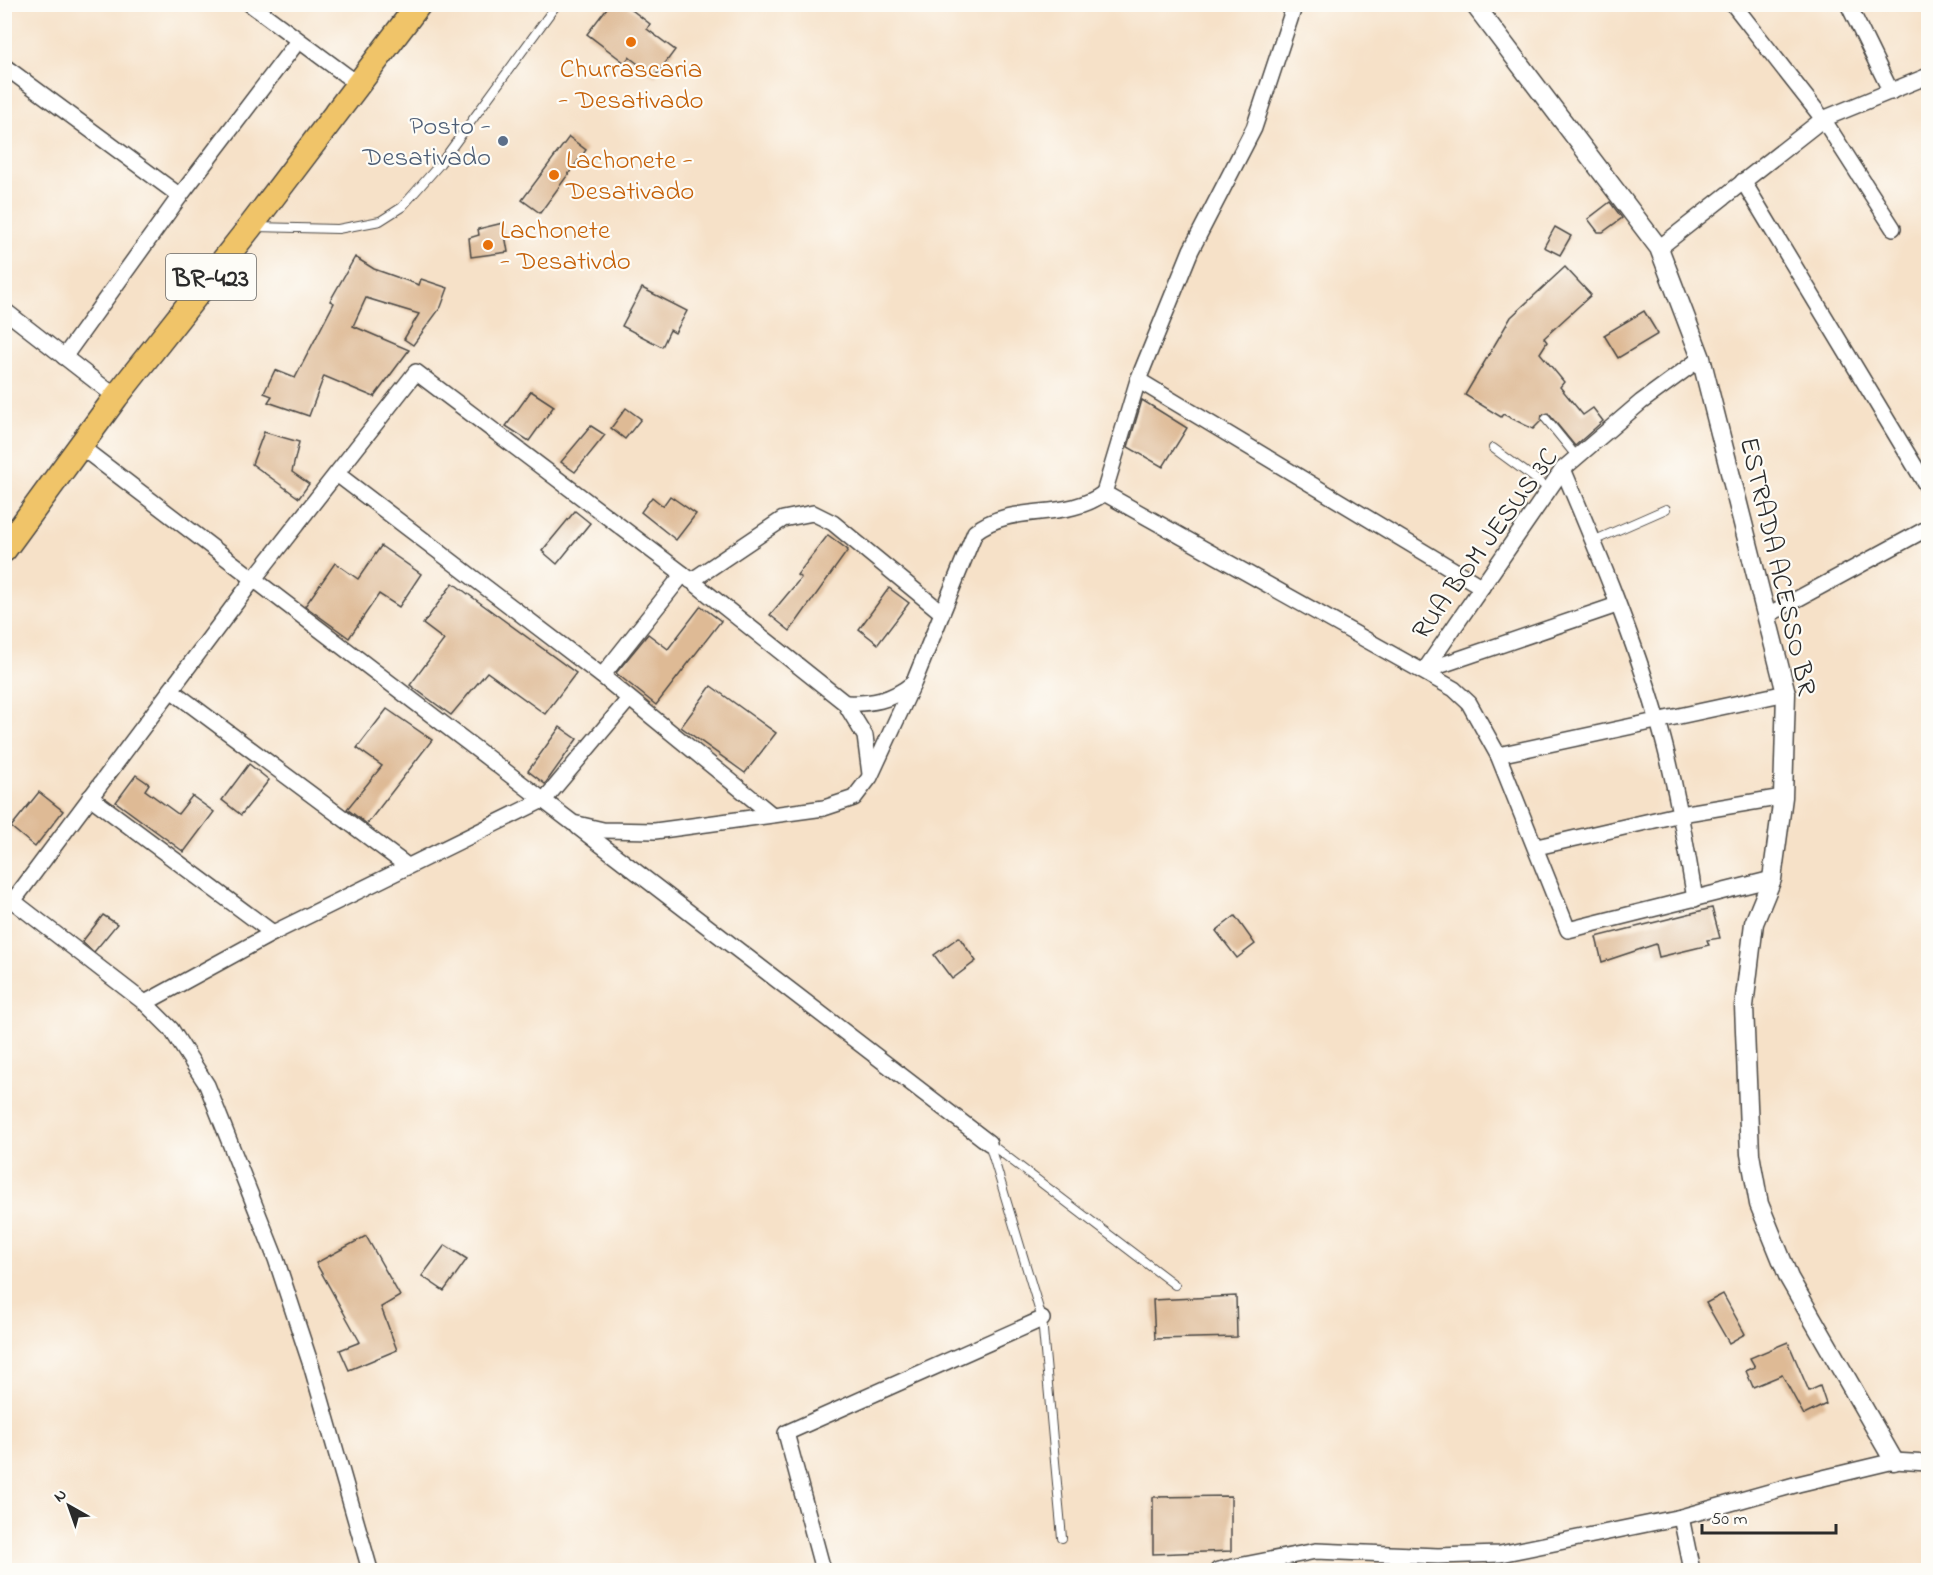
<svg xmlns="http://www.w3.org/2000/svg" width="1933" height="1575" font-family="'Indie Flower',sans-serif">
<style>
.building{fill:#deba95}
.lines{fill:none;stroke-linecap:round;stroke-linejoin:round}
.service-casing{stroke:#494643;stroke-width:10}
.minor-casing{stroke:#494643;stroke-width:18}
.tertiary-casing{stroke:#494643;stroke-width:21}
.primary-casing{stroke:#494643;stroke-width:27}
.service{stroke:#fff;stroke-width:8}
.minor{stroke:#fff;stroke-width:15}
.tertiary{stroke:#fff;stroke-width:18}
.primary{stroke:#f0c469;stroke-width:24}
.food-dot{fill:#e8710a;stroke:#fdfcf7;stroke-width:2}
.service-dot{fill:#5c6f8a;stroke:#fdfcf7;stroke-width:2}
.labels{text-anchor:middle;stroke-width:4.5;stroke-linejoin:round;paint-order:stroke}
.shield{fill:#fdfcf7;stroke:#6a6a68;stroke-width:1.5}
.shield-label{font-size:26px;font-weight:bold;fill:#2b2b2b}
.food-label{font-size:27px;fill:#c56008;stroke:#fdfcf7;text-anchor:start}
.service-label{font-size:27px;fill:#4e5e75;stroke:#fdfcf7;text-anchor:end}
.street-label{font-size:27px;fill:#2b2b2b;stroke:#fdfcf7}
</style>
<rect width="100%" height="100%" fill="#fdfcf7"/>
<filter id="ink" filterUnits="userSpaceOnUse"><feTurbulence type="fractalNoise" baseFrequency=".0167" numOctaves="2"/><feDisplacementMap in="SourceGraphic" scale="12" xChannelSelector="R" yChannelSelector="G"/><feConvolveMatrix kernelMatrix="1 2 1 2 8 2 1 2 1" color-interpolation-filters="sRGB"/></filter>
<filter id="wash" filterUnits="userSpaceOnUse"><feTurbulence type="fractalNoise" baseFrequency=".008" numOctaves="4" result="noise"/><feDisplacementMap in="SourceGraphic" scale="24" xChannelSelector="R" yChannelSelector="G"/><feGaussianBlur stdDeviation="1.35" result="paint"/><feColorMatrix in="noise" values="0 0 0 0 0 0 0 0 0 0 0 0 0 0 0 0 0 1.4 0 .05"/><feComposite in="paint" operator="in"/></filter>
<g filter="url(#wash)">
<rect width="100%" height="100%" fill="#f6e1c8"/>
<g id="blocks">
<g class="building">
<polygon points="610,4 624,4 650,24 647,29 675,50 655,77 629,57 625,63 587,34"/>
<polygon points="569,137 586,150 540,213 522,200"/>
<polygon points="1610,202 1622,218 1603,232 1598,232 1588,219"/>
<polygon points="503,223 508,252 471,257 469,238 479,235 478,229"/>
<polygon points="1555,227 1571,236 1560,255 1544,247"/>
<polygon points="355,257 374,269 419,285 421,279 448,288 441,307 413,345 404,339 419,314 366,298 353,326 409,350 374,397 324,376 309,416 268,402 272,396 264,393 275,370 295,378 334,303 330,301"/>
<polygon points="1565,267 1591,295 1544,338 1547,342 1540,353 1564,382 1560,387 1583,415 1593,408 1603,421 1575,446 1548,413 1542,415 1541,421 1533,429 1503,414 1501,417 1465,395 1511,317"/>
<polygon points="642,288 687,311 675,333 670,330 662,347 622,326"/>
<polygon points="1644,311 1658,334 1618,358 1604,335"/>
<polygon points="531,391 554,406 529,441 506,426"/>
<polygon points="1142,400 1187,428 1163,467 1128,447"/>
<polygon points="626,408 641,419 625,439 611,428"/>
<polygon points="591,426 605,435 575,472 561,462"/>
<polygon points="264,432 299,442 292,472 309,484 299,498 252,464"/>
<polygon points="670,496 696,514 676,540 641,512 652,497 663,506"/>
<polygon points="575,511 590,523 557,564 542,551"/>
<polygon points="828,535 848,550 790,631 770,615 801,578 797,575"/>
<polygon points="381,546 421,574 399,607 379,594 349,638 305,606 335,563 358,579"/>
<polygon points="453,583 576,673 545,714 487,672 451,715 410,685 444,640 423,624"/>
<polygon points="889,588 909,603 878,644 859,629"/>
<polygon points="701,606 721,621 656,705 616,673 648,634 668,649"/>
<polygon points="711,686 776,733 745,773 681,727"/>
<polygon points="387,709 432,740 367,824 347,809 382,766 357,748"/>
<polygon points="560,727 577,739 545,784 528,771"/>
<polygon points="249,764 269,780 241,815 222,800"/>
<polygon points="136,775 149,784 145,790 178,814 192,796 214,812 184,852 116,802"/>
<polygon points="39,792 63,811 35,847 11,827"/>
<polygon points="1712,908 1720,938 1707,940 1709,945 1659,957 1656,944 1602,962 1596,937"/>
<polygon points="103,915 117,924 94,952 82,942"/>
<polygon points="1235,916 1255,944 1237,958 1216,931"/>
<polygon points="959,937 976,961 952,979 934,955"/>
<polygon points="366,1236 400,1296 381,1307 397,1350 349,1370 340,1350 360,1342 316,1263"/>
<polygon points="445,1245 467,1259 444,1291 422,1276"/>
<polygon points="1723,1294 1745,1334 1729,1343 1706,1303"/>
<polygon points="1236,1296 1237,1337 1155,1339 1153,1300"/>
<polygon points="1788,1342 1809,1391 1820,1386 1826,1404 1804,1415 1782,1375 1753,1387 1746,1371 1755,1367 1750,1358"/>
<polygon points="1231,1496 1231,1551 1153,1554 1153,1497"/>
</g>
</g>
</g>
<g filter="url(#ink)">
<use href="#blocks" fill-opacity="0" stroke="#494643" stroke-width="1.5"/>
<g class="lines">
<g class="service-casing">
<g id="service">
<polyline points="255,227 338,229 380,221 402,207 440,164 557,4"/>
<polyline points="1546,419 1577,457"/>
<polyline points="1493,448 1549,489"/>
<polyline points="1593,541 1666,509"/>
<polyline points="989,1143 1042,1319 1062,1538"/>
<polyline points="989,1143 1175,1285"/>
</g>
</g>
<g class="minor-casing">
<g id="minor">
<polyline points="250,4 359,85"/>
<polyline points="1733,4 1823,119 1893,228"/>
<polyline points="1848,4 1891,92"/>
<polyline points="4,66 180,196"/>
<polyline points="1743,181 1928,488"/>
<polyline points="1659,248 1823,119 1928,76"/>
<polyline points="4,310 116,397"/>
<polyline points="64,357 180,196 298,41"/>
<polyline points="1138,380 1482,587"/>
<path d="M81 447 573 823 603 830 655 831 824 808 854 798 870 777 914 682 975 532C1012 502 1066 522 1104 493L1454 689 1469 703 1498 755 1568 930 1772 879"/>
<path d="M1563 469C1598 552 1633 635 1658 721 1675 779 1685 839 1695 899"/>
<polyline points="337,474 602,676 771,814"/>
<polyline points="1104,493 1138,380 1191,250 1254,128 1295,4"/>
<polyline points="691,581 783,519 813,513 833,523 941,612"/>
<polyline points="1766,616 1928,528"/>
<polyline points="1424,671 1563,469 1641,402 1701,358"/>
<polyline points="1424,671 1617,605"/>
<polyline points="602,676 683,574"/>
<polyline points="171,690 406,865"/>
<path d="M845 703C871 704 891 701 912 684"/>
<polyline points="1498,755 1786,693"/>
<polyline points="90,797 273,933 545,799 629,699"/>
<polyline points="578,827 989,1143"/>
<polyline points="1537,847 1681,814 1783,797"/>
<polyline points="4,894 145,1003 171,1029 207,1085 276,1259 312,1368 370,1570"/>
<polyline points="13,901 253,580 416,372 683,574 845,703 865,736 870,774"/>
<polyline points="145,1003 273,933"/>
<polyline points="1681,1517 1692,1570"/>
<polyline points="823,1570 786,1433 1042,1319"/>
<polyline points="1218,1570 1316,1551 1438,1556 1500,1554 1681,1517 1798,1484 1894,1461 1928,1463"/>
</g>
</g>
<g class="tertiary-casing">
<polyline id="tertiary" points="1474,4 1659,248 1701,358 1786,693 1783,797 1772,879 1754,923 1744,1006 1750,1154 1759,1204 1789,1278 1894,1461"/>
</g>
<g class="primary-casing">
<polyline id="primary" points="4,550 116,397 250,227 419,4"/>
</g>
<use href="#service" class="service"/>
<use href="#minor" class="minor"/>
<use href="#tertiary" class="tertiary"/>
<use href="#primary" class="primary"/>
</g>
</g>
<g class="food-dot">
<circle cx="631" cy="42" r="6"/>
<circle cx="554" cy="175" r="6"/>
<circle cx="488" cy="245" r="6"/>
</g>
<circle class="service-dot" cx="503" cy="141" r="6"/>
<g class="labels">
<rect class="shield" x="166" y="254" width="90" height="46" rx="4.5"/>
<g class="shield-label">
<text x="211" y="286">BR-423</text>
</g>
<g class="food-label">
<text x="631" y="77" text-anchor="middle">Churrascaria<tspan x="631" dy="31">- Desativado</tspan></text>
<text x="566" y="168">Lachonete -<tspan x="566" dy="31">Desativado</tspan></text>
<text x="500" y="238">Lachonete<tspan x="500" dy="31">- Desativdo</tspan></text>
</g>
<g class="service-label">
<text x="491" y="134">Posto -<tspan x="491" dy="31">Desativado</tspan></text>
</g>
<g class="street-label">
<text transform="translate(1484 543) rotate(-54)" y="9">RUA BOM JESUS 3C</text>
<text transform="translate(1779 566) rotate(77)" y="9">ESTRADA ACESSO BR</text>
</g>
</g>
<rect width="1933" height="1575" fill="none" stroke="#fdfcf7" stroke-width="24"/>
<g transform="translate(69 1506) rotate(320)" stroke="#fdfcf7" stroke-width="4.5" paint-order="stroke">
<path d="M0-4.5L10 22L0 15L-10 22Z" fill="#2b2b2b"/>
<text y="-9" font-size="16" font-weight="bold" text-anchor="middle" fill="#2b2b2b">N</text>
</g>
<path d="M1702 1524v9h134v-9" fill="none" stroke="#2b2b2b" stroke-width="3"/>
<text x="1711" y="1524" font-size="18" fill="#2b2b2b" stroke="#fdfcf7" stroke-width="4.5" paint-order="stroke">50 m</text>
</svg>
